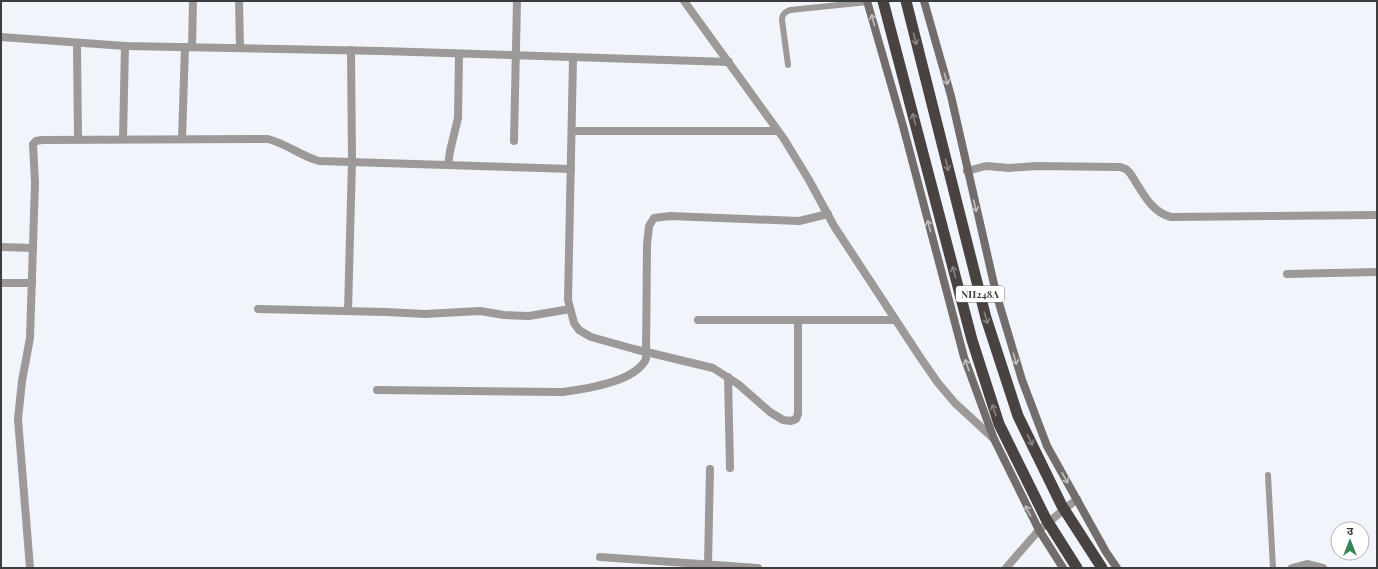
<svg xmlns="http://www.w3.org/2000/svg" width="1378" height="569" font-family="'Playfair Display','Noto Sans Devanagari',serif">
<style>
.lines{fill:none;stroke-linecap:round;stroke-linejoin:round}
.service{stroke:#9c9998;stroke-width:6}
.minor{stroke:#9c9998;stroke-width:8}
.secondary{stroke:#726d6c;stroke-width:8}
.trunk-bridge{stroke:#484240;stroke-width:11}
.oneway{stroke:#c0bdbd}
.oneway2{stroke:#888483}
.labels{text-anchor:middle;stroke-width:3;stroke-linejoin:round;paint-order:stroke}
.shield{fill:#fff;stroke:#767678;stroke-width:1}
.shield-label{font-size:10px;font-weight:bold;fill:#3b3c3e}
</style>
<rect width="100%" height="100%" fill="#f2f4fb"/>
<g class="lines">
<g class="service">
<path d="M788 65 782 20C782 14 785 12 790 10L868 2"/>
<polyline points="1268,475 1273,568"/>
</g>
<g class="minor">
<polyline points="239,1 240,48"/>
<polyline points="684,1 784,139 809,180 834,226 920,357 938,383 955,403 994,439"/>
<polyline points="1,37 125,46 382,51 729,62"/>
<polyline points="77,43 78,139"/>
<polyline points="192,47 193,1"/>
<polyline points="573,58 568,300 574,323 579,330 591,337 634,349 713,368 738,384 770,412 783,420 791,421 796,419 798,414 798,320"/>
<polyline points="572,131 778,131"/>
<polyline points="123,139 125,46"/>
<polyline points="182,139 185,47"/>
<polyline points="514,141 517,1"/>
<polyline points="448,165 450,151 458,118 459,54"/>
<path d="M967 171 986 166 1009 168 1036 166 1120 167 1126 169 1130 173C1141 189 1150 212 1171 217L1377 215"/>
<polyline points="1,247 33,248"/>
<polyline points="1287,274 1377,272"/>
<polyline points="1,283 32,283"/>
<polyline points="258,309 386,312 425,314 480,311 504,315 529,316 570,309"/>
<polyline points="348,311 352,162 351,50"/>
<polyline points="698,320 895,320"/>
<polyline points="728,377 730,468"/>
<path d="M377 390 563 392C586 389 635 382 646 359L647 245 649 226 654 218 670 216 799 221 828 214"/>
<polyline points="600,557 758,568"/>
<polyline points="708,565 710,469"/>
<path d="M30 568 18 419 22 381 30 338 35 183 33 144 36 141 42 140 268 139C287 144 301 156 319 161L571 169"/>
<polyline points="1006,568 1039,530 1077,499"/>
<polyline points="1292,568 1307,564 1323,568"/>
</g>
<g class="secondary">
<polyline points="867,1 903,126 964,357 994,439 1039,530 1063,568"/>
<polyline points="924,1 951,96 996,293 1022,380 1047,446 1106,552 1117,568"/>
</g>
<g class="trunk-bridge">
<polyline points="883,1 972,340 999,424 1046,519 1077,568"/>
<polyline points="906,1 986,318 1018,416 1062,506 1102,568"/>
</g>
</g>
<defs><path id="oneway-shaft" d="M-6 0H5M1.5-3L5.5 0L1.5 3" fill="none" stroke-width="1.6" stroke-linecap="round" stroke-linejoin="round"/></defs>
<g class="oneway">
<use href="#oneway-shaft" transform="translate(873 20) rotate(-106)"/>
<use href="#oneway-shaft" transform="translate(946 79) rotate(74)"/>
<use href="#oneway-shaft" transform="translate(975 206) rotate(77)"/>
<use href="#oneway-shaft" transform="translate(929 226) rotate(-105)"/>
<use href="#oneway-shaft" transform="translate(1015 359) rotate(74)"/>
<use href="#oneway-shaft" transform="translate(967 365) rotate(-110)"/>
<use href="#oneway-shaft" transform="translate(1065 478) rotate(61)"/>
<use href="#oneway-shaft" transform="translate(1028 511) rotate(-118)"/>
</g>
<g class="oneway2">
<use href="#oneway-shaft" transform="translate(915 39) rotate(76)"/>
<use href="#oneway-shaft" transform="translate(914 119) rotate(-105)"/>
<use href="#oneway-shaft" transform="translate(947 165) rotate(76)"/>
<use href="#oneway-shaft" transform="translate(954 272) rotate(-105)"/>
<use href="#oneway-shaft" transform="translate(986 318) rotate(74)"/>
<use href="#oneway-shaft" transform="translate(994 410) rotate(-108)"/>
<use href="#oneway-shaft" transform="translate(1030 440) rotate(64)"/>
</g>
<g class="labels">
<rect class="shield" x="956" y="286" width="48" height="16" rx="3"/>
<g class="shield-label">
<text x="980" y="298">NH248A</text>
</g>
</g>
<rect width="1378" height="569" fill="none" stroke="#3b3c3e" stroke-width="4"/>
<g transform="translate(1350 541)"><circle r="19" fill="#ffffff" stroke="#b1b1b2"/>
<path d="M0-3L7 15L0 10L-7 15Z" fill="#368656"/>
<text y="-6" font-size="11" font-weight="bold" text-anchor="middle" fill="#3b3c3e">उ</text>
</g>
</svg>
